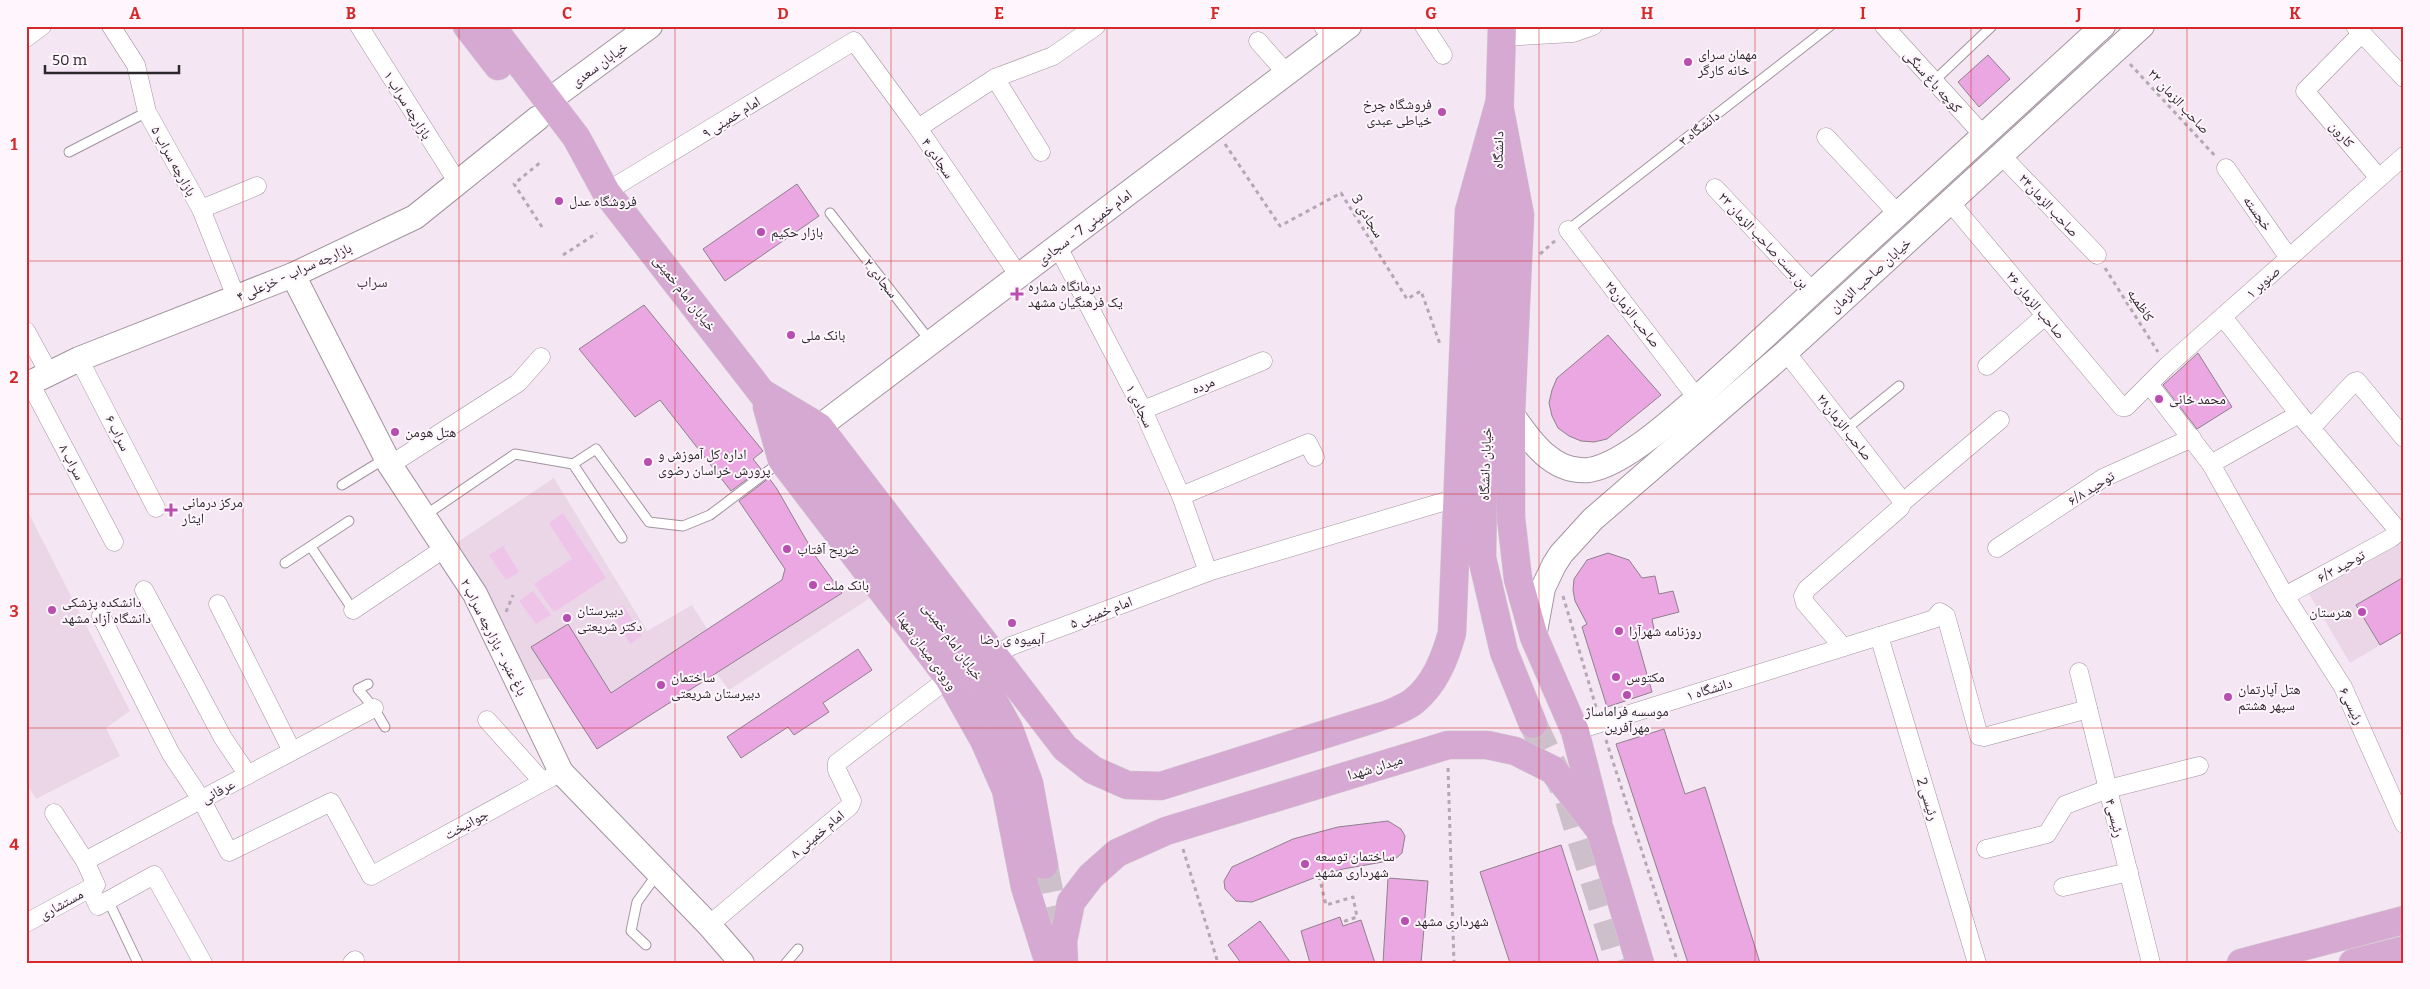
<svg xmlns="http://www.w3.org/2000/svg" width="2430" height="989" font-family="Bitter,'Noto Naskh Arabic',serif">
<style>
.built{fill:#ebd6e8}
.green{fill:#efc4e9}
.building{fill:#eaa7e2;stroke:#8e818c}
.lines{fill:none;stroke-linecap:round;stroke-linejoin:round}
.primary-tunnel{stroke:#cdc0cb;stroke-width:28;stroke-dasharray:28 14;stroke-linecap:butt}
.lane-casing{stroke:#a1949f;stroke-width:11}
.street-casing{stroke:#a1949f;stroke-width:19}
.secondary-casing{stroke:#a1949f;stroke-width:26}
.primary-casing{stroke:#d1cfd0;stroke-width:29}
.path{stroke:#b4a8b3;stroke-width:3;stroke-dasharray:4 4;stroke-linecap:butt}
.lane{stroke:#fff;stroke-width:9}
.street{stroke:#fff;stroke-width:18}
.secondary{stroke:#fff;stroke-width:24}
.primary{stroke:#d6a9d2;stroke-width:28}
.grid{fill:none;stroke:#d62828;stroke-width:1;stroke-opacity:0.55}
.poi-dot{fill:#b74eb0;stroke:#fef5fd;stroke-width:2}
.labels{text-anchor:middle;stroke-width:4;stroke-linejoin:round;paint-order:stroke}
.poi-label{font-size:14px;fill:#2c272b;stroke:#fef5fd;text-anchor:start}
.street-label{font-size:14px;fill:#2c272b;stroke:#fef5fd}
.neighbourhood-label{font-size:15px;fill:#443943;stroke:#fef5fd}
.neatline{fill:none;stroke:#d62828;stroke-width:2}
.grid-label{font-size:16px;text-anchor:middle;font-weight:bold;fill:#d62828}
</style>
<rect width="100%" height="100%" fill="#f5e6f3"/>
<g class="built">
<polygon points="554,478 647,631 692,605 730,665 859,582 870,598 729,690 717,674 597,749 551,678 526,682 453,545"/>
<polygon points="26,508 130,711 106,728 120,756 36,799 26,782"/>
<polygon points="2404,535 2404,631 2350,663 2308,592"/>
</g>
<g class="green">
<polygon points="563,513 606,578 554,612 534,584 572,559 549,523"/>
<polygon points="503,546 519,572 506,580 489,555"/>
<polygon points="533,591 551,615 536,624 519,601"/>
<polygon points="623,605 642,636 630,644 611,612"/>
</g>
<g class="building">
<polygon points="1988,55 2010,79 1979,107 1958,82"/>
<polygon points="797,184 819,216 725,281 703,249"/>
<polygon points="644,305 763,451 753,459 761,469 731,491 660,400 635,417 579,349"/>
<polygon points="1608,335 1661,395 1607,439 1594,442 1581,441 1569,436 1558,428 1552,416 1549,403 1552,390 1557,378"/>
<polygon points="2198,353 2232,407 2197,429 2163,385"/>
<polygon points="769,478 777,489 816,557 842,593 597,749 531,647 568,624 611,693 782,580 785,569 739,501"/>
<polygon points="1608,553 1629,560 1642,578 1655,576 1659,594 1673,591 1679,612 1652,619 1655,634 1637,639 1652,692 1607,707 1582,627 1587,624 1575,601 1573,590 1574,579 1587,560"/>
<polygon points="2404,577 2404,631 2380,645 2356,605"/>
<polygon points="858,649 872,670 823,703 829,712 794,735 788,727 741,758 727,737"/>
<polygon points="1664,729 1685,794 1705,787 1760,963 1688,963 1616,744"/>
<polygon points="1388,821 1401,829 1405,836 1402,853 1394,860 1343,869 1319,876 1252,902 1236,901 1225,889 1224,881 1232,867 1293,839 1338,827"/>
<polygon points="1561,845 1599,963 1510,963 1480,872"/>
<polygon points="1388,878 1428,881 1421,963 1383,963"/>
<polygon points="1340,917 1343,926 1361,920 1375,963 1310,963 1301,931"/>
<polygon points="1260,921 1291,963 1241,963 1228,945"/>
</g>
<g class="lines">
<g class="primary-tunnel">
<polyline points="1533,724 1568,797 1620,963"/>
<polyline points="1044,865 1061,952"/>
</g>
<g class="lane-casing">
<g id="lane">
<polyline points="1933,82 1992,26"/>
<polyline points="69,152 147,112"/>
<polyline points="830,213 931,342"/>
<polyline points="1568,230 1830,26"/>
<polyline points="1846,429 1899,386"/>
<polyline points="342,485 386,458"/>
<polyline points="424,516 515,454 573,464"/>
<polyline points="622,538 573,464 596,449 649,522 683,526 710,515 780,462"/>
<polyline points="311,547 353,610"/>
<polyline points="285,563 349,521"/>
<polyline points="368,684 358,689 374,708 385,727"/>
<polyline points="108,900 138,963"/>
<polyline points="646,945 631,931 637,902 658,873"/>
<polyline points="786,963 798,949"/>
</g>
</g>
<g class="street-casing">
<g id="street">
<polyline points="111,26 136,65 147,112 201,209 236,297"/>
<polyline points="359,26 458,183"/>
<polyline points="1323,26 1333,39"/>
<polyline points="1424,26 1443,55"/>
<polyline points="1884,26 1984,136"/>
<polyline points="2355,26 2404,78"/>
<polyline points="2362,33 2305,91 2379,178"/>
<polyline points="1502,37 1573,33 1593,26"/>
<polyline points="26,38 42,26"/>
<polyline points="1258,41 1287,74"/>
<polyline points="995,78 1041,152"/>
<polyline points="918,128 995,78 1053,56 1096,26"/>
<polyline points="1826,137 1898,214"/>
<polyline points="2001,155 2097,255"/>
<polyline points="2226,168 2289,258"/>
<polyline points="1715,188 1813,292"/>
<polyline points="606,192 854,41 918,128 1019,276"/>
<polyline points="1950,202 2122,407 2126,407 2167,366 2404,156"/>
<polyline points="201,209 257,186"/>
<polyline points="1568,230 1697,398"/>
<polyline points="1058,247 1143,410 1181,496 1208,572"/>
<polyline points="2223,317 2299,414 2396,528 2396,534 2391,538 2285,596"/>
<polyline points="26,331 49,373"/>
<polyline points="1786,352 1903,502"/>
<polyline points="79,359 156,508"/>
<polyline points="1987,366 2045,316"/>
<polyline points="30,383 114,542"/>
<polyline points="2149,384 2211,464 2285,596 2343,687 2404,824"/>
<polyline points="1143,410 1263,361"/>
<polyline points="2311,428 2354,382 2357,381 2404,438"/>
<polyline points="2211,464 2299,414"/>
<polyline points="390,465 518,383 541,357"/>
<polyline points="1181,496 1308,443 1315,457"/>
<polyline points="1997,548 2103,478 2192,438"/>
<polyline points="144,590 223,738 248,775"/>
<polyline points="218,604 292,751"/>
<polyline points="353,610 445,548"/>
<polyline points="101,616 171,754 201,799 229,852 331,802 371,876 561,772"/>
<polyline points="1879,636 1977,963"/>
<polyline points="1843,647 1805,603 1803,596 1807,589 1900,508 1903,502 2000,420"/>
<polyline points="996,655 1011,646 1208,572 1456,498"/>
<polyline points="2079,672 2151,963"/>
<polyline points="487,720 543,782"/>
<polyline points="1575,731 1934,619 1940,612 1946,616 1979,736 1984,737 2088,709"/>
<polyline points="54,813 85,861"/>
<polyline points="1986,849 2047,834 2065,805 2108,789 2199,766"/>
<polyline points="2063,887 2129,872"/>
<polyline points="90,888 98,906 154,875 203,963"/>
<polyline points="26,923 96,885 85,861 374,708"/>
<polyline points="709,925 850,806 852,801 837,770 837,763 949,678"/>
<polyline points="352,963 355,960"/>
</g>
</g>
<g class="secondary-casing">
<g id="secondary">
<polyline points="548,101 650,26"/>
<polyline points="293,275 390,465 475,594 561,772 709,925 742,963"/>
<polyline points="26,385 79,359 293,275 415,217 538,118"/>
<path d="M1511 413C1529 439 1552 474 1589 470 1631 464 1704 391 1737 362 1767 334 1797 307 1827 279 1919 195 2011 111 2103 26"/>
<polyline points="819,427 1349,26"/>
<polyline points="1534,637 1543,588 1554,565 1561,554 1593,519 1786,352 2142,26"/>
</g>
</g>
<g class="primary-casing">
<g id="primary">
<polyline points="467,26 498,66"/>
<polyline points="491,26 576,137 606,192 976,669 1009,729 1029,783 1044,865"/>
<polyline points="1502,26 1497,196 1483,485 1482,558 1504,652 1533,724"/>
<polyline points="1500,110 1520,215 1511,413 1511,518 1518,579 1534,637 1575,731 1598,821"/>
<path d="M764 394 819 427 1065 748 1093 770 1127 785 1161 786 1389 714C1397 710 1407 707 1414 701 1435 684 1445 658 1452 633L1469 211 1499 104"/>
<polyline points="767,407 782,460 949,678 984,740 1006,790 1025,887 1049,963"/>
<polyline points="1064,963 1063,941 1071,902 1091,876 1117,853 1166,831 1448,745 1487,745 1515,751 1553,770 1600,830 1640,963"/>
<polyline points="2241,963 2404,920"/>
<polyline points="2353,963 2404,950"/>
</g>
</g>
<g class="path">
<polyline points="2130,64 2216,157"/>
<polyline points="1225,144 1280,226 1341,193 1407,299 1421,291 1440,344"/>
<polyline points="542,227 514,184 542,161"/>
<polyline points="1540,254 1556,240"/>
<polyline points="563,255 597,233"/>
<polyline points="2105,268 2158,352"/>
<polyline points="1563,596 1596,707"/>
<polyline points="506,612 513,595"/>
<polyline points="1606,740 1678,963"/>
<polyline points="1448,768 1454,963"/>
<polyline points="1183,849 1218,963"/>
<polyline points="1319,876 1326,905 1353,897 1357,917 1342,922"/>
</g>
<use href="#lane" class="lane"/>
<use href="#street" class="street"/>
<use href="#secondary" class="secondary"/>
<use href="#primary" class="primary"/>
</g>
<path class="grid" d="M243 26V963M459 26V963M675 26V963M891 26V963M1107 26V963M1323 26V963M1539 26V963M1755 26V963M1971 26V963M2187 26V963M26 261H2404M26 494H2404M26 728H2404"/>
<g class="poi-dot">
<circle cx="1688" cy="62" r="5"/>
<circle cx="1442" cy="112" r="5"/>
<circle cx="559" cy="201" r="5"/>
<circle cx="761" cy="232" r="5"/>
<path d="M1014.5 286.5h5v5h5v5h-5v5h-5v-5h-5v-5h5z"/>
<circle cx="791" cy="335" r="5"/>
<circle cx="2159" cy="399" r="5"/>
<circle cx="395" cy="432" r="5"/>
<circle cx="648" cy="462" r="5"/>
<path d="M168.5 502.5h5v5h5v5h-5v5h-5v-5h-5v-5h5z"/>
<circle cx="787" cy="549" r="5"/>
<circle cx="813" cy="585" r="5"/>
<circle cx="52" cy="610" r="5"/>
<circle cx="2362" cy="612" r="5"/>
<circle cx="567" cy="618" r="5"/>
<circle cx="1012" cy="623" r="5"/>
<circle cx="1619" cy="631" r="5"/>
<circle cx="1616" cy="677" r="5"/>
<circle cx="661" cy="685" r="5"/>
<circle cx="1627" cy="695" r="5"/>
<circle cx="2228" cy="697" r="5"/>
<circle cx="1305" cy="864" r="5"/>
<circle cx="1405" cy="921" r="5"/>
</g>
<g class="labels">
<g class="poi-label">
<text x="1698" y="59">مهمان سرای<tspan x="1698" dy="16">خانه کارگر</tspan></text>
<text x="1432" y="109" text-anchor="end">فروشگاه چرخ<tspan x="1432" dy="16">خیاطی عبدی</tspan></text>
<text x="569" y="206">فروشگاه عدل</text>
<text x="771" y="237">بازار حکیم</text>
<text x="1028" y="291">درمانگاه شماره<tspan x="1028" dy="16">یک فرهنگیان مشهد</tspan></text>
<text x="801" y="340">بانک ملی</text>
<text x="2169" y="404">محمد خانی</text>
<text x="405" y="437">هتل هومن</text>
<text x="658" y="459">اداره کل آموزش و<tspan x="658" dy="16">پرورش خراسان رضوی</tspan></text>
<text x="182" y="507">مرکز درمانی<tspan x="182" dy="16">ایثار</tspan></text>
<text x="797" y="554">ضریح آفتاب</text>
<text x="823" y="590">بانک ملت</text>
<text x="62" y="607">دانشکده پزشکی<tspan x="62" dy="16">دانشگاه آزاد مشهد</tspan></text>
<text x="577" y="615">دبیرستان<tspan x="577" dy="16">دکتر شریعتی</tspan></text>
<text x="2352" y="617" text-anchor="end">هنرستان</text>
<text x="1629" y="636">روزنامه شهرآرا</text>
<text x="1012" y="644" text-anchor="middle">آبمیوه ی رضا</text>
<text x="671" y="682">ساختمان<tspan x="671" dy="16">دبیرستان شریعتی</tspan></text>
<text x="1626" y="682">مکتوس</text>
<text x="2238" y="694">هتل آپارتمان<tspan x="2238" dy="16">سپهر هشتم</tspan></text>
<text x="1627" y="716" text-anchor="middle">موسسه فراماساژ<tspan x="1627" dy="16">مهرآفرین</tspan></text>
<text x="1315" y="861">ساختمان توسعه<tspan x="1315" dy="16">شهرداری مشهد</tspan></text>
<text x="1415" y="926">شهرداری مشهد</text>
</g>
<g class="street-label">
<text transform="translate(599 64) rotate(-36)" y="5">خیابان سعدی</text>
<text transform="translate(1933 81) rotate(48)" y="5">کوچه باغ سنگی</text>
<text transform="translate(2179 101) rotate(47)" y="5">صاحب الزمان ۲۲</text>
<text transform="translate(408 105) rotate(58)" y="5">بازارچه سراب ۱</text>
<text transform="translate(731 117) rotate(-32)" y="5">امام خمینی ۹</text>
<text transform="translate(1699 128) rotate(-38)" y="5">دانشگاه ۳</text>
<text transform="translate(2342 134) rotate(50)" y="5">کارون</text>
<text transform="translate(1498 150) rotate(-89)" y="5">دانشگاه</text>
<text transform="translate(938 158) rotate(56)" y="5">سجادی ۴</text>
<text transform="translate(174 161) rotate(61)" y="5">بازارچه سراب ۵</text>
<text transform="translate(2049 205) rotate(47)" y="5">صاحب الزمان۲۴</text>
<text transform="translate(2258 213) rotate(55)" y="5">خجسته</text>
<text transform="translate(1368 216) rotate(58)" y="5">سجادی 3</text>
<text transform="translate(1084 227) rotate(-37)" y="5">امام خمینی 7 - سجادی</text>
<text transform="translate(1764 240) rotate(47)" y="5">بن بست صاحب الزمان ۲۳</text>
<text transform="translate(294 272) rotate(-24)" y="5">بازارچه سراب - خزعلی ۴</text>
<text transform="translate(1870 275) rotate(-42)" y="5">خیابان صاحب الزمان</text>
<text transform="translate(881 278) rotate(52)" y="5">سجادی ۲</text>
<text transform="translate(2263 282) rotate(-42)" y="5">صنوبر ۱</text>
<text transform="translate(685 293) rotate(52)" y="5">خیابان امام خمینی</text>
<text transform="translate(2036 305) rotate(50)" y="5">صاحب الزمان ۲۶</text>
<text transform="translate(2141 305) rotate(57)" y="5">کاظمیه</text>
<text transform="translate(1633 314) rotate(52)" y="5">صاحب الزمان۲۵</text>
<text transform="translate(1203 385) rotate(-22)" y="5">مرده</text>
<text transform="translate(1140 406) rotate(64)" y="5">سجادی ۱</text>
<text transform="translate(1845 427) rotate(52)" y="5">صاحب الزمان۲۸</text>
<text transform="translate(118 433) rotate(63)" y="5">سراب ۶</text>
<text transform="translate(72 462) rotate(62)" y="5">سراب ۸</text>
<text transform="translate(1485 464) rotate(-88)" y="5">خیابان دانشگاه</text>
<text transform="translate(2091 488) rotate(-32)" y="5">توحید ۶/۸</text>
<text transform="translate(2341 566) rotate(-29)" y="5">توحید ۶/۳</text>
<text transform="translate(1101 612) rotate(-21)" y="5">امام خمینی ۵</text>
<text transform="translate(494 637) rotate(63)" y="5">باغ عنبر - بازارچه سراب ۲</text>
<text transform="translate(953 641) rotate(54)" y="5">خیابان امام خمینی</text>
<text transform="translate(927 651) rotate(54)" y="5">ورودی میدان شهدا</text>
<text transform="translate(1709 689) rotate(-17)" y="5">دانشگاه ۱</text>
<text transform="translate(2352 706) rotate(65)" y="5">رئیسی۶</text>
<text transform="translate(1375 767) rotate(-17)" y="5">میدان شهدا</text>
<text transform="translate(218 791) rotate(-28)" y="5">عرفانی</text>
<text transform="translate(1928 799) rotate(73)" y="5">رئیسی 2</text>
<text transform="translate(2115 818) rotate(76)" y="5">رئیسی۴</text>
<text transform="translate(466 824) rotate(-29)" y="5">جوانبخت</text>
<text transform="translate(817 834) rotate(-40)" y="5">امام خمینی ۸</text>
<text transform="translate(61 904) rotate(-29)" y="5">مستشاری</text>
</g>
<g class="neighbourhood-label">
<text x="372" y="287">سراب</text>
</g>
</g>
<rect width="2430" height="989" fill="none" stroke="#fef5fd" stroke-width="55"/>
<path d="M45 65v8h134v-8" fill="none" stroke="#2c272b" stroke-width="2.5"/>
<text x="52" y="65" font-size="15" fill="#2c272b" stroke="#fef5fd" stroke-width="4" paint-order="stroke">50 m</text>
<rect x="28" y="28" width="2374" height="934" class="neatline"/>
<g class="grid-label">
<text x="135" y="19">A</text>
<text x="351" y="19">B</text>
<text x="567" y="19">C</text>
<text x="783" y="19">D</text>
<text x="999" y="19">E</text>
<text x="1215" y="19">F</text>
<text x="1431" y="19">G</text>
<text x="1647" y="19">H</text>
<text x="1863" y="19">I</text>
<text x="2079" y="19">J</text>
<text x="2295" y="19">K</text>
<text x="14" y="150">1</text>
<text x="14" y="383">2</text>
<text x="14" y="617">3</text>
<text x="14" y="850">4</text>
</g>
</svg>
